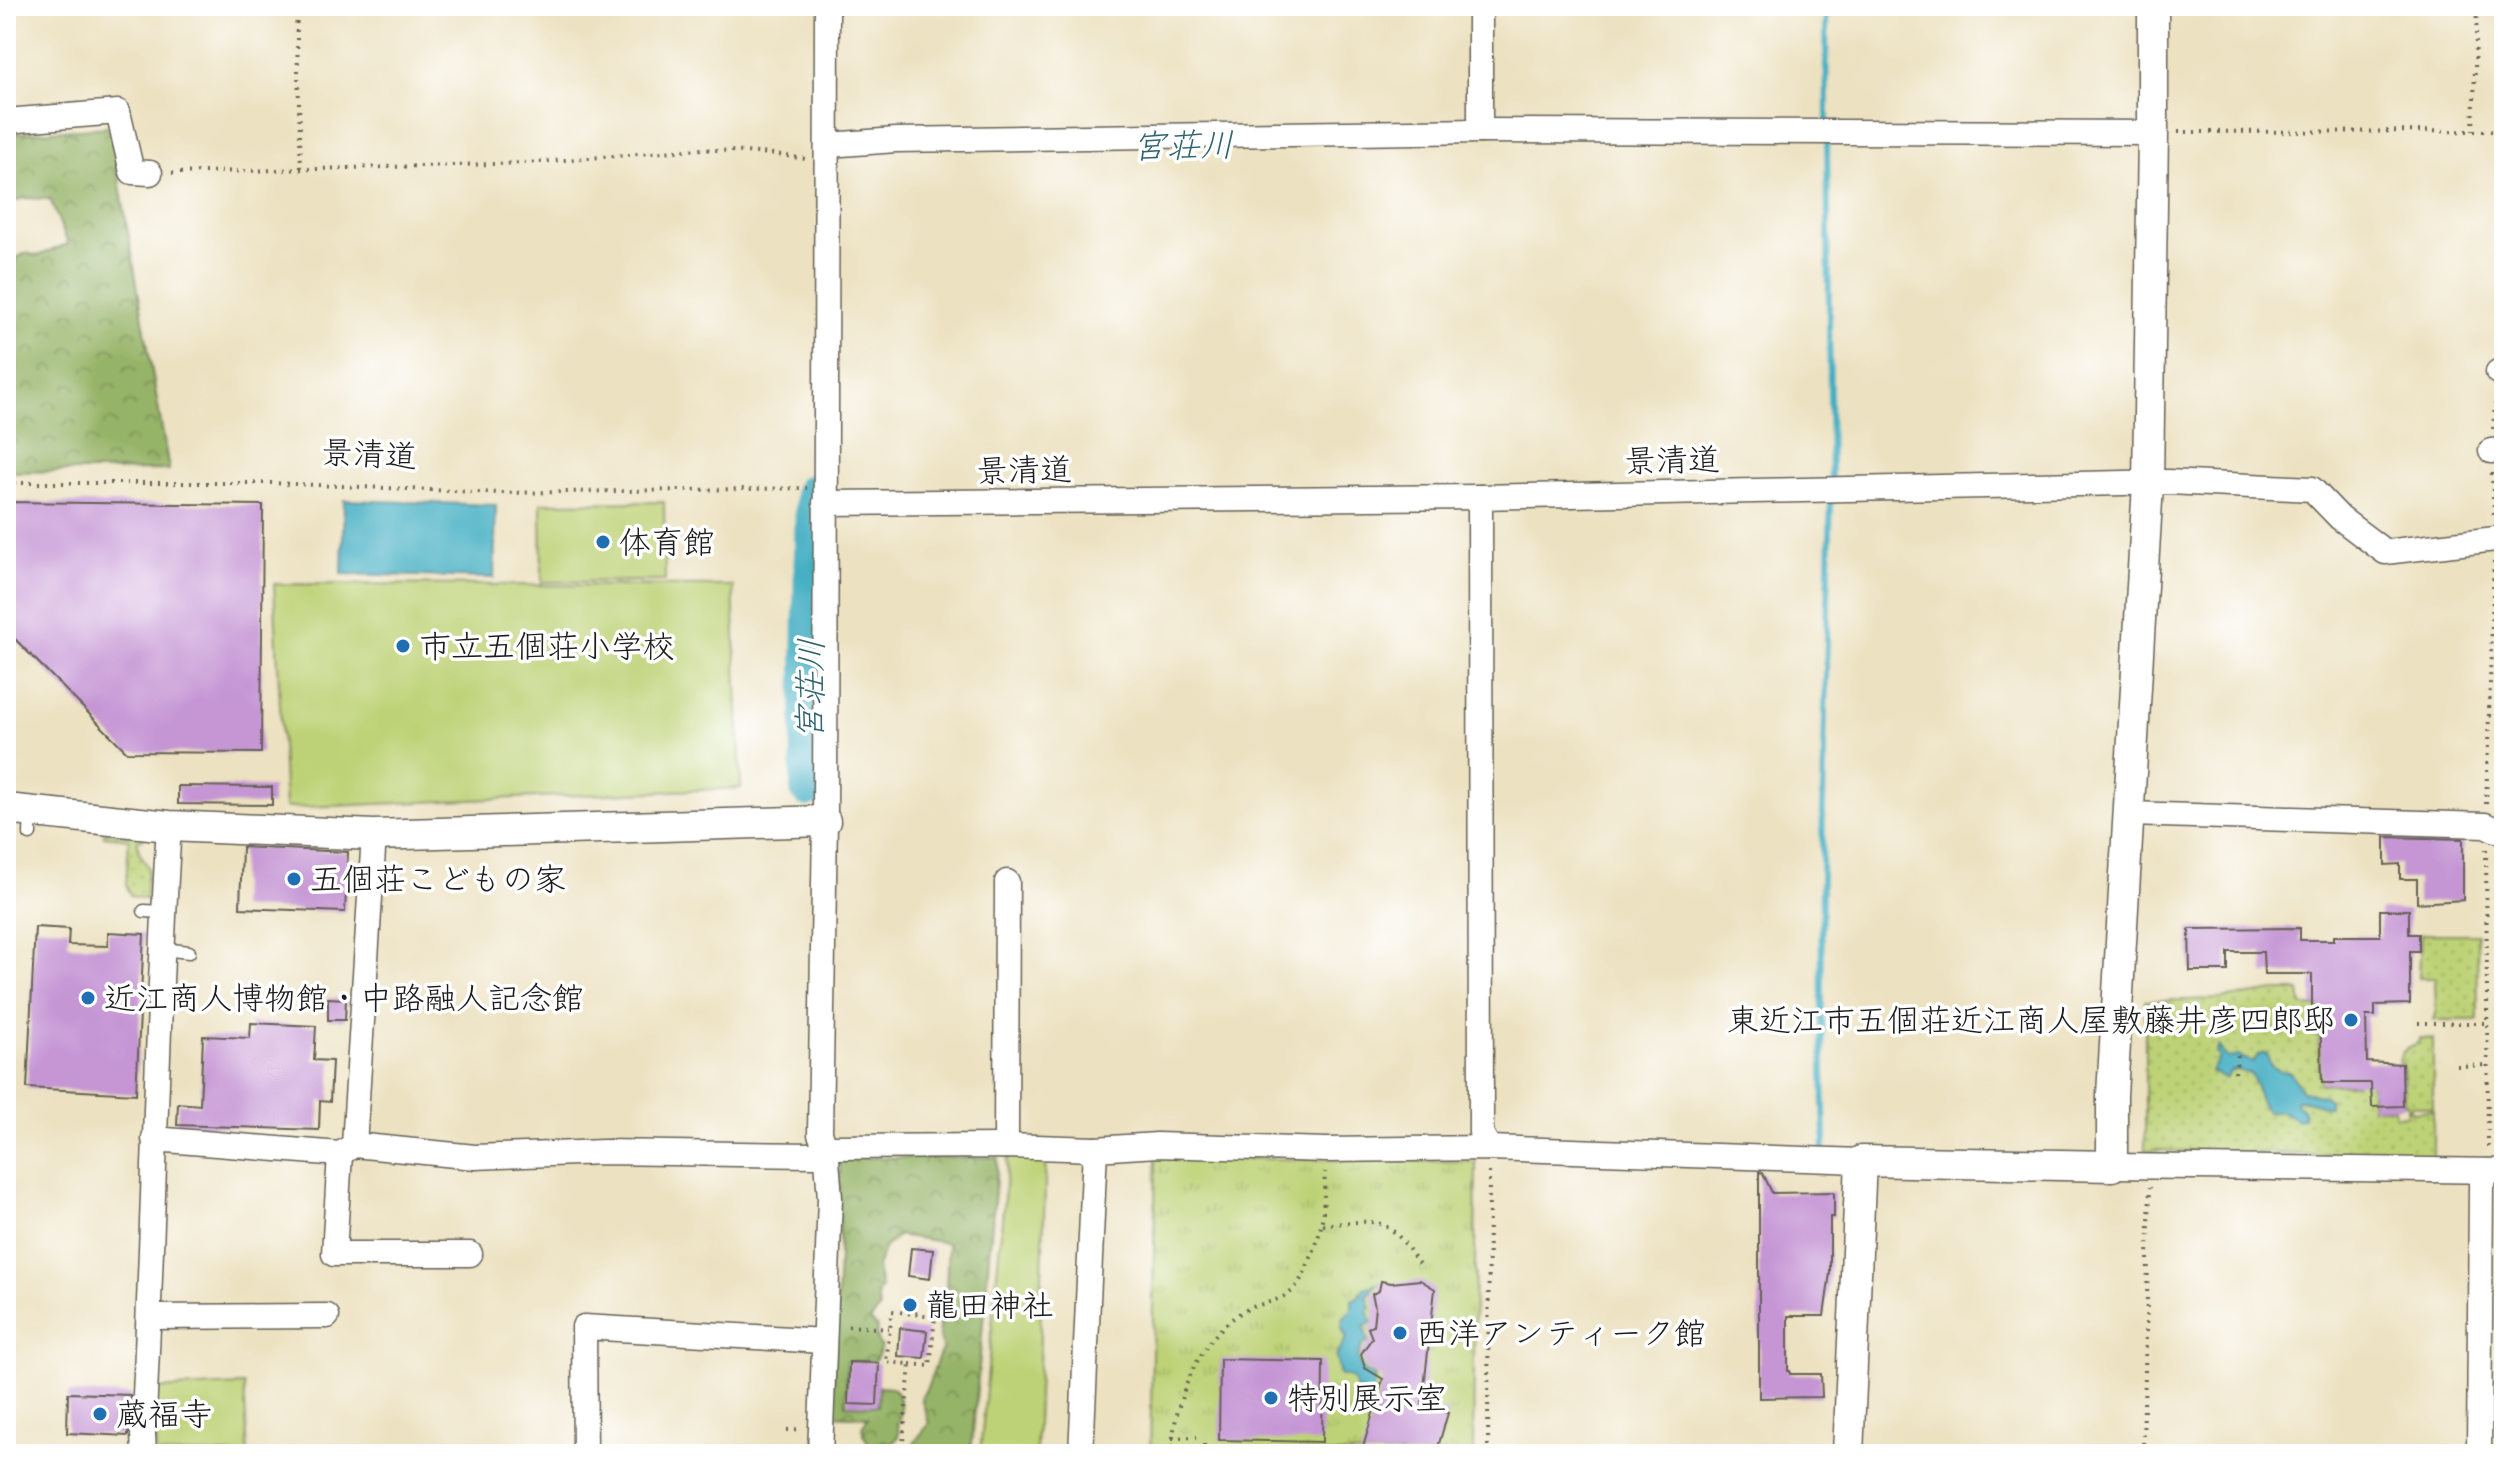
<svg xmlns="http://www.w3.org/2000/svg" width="2510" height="1460" font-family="Caveat,'Klee One',sans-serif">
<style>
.grass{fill:url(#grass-tufts);stroke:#6c7749;stroke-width:2}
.forest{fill:url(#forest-crowns);stroke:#596842;stroke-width:2}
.park{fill:#bdd276;stroke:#6c7749;stroke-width:2}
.garden{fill:url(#garden-dots);stroke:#6c7749;stroke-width:2}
.water{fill:#43aec2;stroke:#30656f;stroke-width:2}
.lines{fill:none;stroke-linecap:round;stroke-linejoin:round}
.stream{stroke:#43aec2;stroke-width:6}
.river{stroke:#43aec2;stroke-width:36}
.building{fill:#c595d4}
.service-casing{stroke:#656155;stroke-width:15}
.minor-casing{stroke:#656155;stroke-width:27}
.tertiary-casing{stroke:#656155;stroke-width:33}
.path{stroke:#656155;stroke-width:4;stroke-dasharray:2 6;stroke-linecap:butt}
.service{stroke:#fff;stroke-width:12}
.minor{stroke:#fff;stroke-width:24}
.tertiary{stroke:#fff;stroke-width:30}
.poi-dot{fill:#1f6fb2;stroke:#fff;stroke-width:3}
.labels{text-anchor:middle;stroke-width:7;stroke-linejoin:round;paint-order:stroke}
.street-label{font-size:32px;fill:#1c1c1c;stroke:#fff}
.poi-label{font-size:32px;fill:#1c1c1c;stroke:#fff;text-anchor:start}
.water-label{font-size:34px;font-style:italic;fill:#30656f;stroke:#fff}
</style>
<defs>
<pattern id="grass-tufts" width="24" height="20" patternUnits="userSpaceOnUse" patternTransform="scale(2)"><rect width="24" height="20" fill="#bdd276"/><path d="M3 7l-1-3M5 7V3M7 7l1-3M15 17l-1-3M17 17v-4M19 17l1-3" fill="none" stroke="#a2b466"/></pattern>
<pattern id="forest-crowns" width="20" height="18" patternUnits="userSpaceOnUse" patternTransform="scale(2)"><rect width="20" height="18" fill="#96b467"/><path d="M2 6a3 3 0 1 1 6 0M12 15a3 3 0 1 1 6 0" fill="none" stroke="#7a9254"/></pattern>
<pattern id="garden-dots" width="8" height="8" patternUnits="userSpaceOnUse" patternTransform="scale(2)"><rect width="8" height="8" fill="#bdd276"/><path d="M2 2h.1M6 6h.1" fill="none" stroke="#a2b466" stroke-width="1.8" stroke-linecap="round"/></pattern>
</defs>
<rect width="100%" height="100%" fill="#fff"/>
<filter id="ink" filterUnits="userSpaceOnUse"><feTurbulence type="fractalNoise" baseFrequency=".0125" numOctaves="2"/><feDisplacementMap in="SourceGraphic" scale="16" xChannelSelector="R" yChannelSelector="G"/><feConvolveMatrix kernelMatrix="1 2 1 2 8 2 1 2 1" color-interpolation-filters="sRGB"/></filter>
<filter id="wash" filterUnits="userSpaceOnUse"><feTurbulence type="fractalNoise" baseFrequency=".006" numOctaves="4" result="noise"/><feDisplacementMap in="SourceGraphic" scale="32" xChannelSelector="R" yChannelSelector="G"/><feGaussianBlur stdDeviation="1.8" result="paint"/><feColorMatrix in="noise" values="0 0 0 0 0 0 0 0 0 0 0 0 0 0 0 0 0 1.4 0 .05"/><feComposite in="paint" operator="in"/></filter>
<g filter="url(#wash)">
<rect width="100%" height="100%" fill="#ece1c0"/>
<polygon class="grass" points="1156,1157 1476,1162 1473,1454 1150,1454"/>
<g class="forest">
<polygon points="110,127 169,470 6,472 6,267 9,262 26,253 38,256 68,244 50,199 23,198 13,202 6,201 6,134"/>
<path d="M998 1157 971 1454H916L912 1446 929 1423 921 1398C933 1381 933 1365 943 1348 938 1338 937 1321 943 1312L942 1305 946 1292 948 1243 898 1235 884 1248 877 1267 881 1288 877 1296 879 1309 870 1321 877 1327 876 1338 881 1348 875 1361H847L846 1405 878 1406 879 1386 892 1387C900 1396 904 1412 897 1423 899 1431 900 1436 894 1442L888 1443 884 1440 879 1444 869 1446 862 1428 868 1417 832 1415 839 1258 840 1158Z"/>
</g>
<g class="park">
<polygon points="664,502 665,581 542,582 541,503"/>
<polygon points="274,584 733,586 741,788 285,808"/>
<polygon points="1008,1156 1046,1158 1036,1454 980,1454"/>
<polygon points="244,1385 248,1454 156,1454 153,1389"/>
</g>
<g class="garden">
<polygon points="104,832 144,836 143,839 137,840 139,852 148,867 145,899 131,896 126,885 129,839 104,836"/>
<polygon points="2421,934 2477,934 2478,1020 2434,1020 2436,1013 2435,978 2419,978"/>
<polygon points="2276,991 2300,991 2302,1006 2330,1008 2330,1022 2319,1023 2320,1084 2355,1084 2356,1081 2371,1081 2371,1107 2394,1107 2395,1116 2407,1115 2407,1109 2411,1109 2411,1112 2433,1110 2433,1157 2145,1150 2145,1001 2222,999"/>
<path d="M2420 1038 2433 1039V1108L2411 1105 2410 1108H2407V1103H2404L2403 1064 2399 1063C2399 1052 2407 1047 2417 1044Z"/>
</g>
<g class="water">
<polygon points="344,500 496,505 494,578 342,574"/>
<path d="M2219 1046 2224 1055 2229 1058 2238 1056 2253 1062 2258 1055 2266 1053 2271 1066 2281 1071 2290 1072 2302 1091 2324 1096 2329 1100V1106C2317 1107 2309 1099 2296 1100L2295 1103C2300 1107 2306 1109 2304 1118L2298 1120 2283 1112 2267 1111C2254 1099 2260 1085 2250 1074L2237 1070 2230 1072 2226 1079 2211 1072 2219 1057 2216 1053Z"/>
<path d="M1378 1284 1367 1296 1371 1307 1368 1311 1372 1322 1364 1327 1368 1342 1362 1345 1358 1358 1363 1371 1375 1377 1372 1394 1356 1390 1353 1379 1347 1376H1340L1336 1357 1347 1337C1338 1328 1342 1316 1352 1310V1300L1359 1296 1364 1288Z"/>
</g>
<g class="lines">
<g class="stream">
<polyline points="1826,6 1827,125"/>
<polyline points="1827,136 1831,485"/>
<path d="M1822 1152 1825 1139C1817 923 1825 711 1831 496"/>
</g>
<polyline class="river" points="808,789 813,492"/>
</g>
<g id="blocks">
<g class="building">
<polygon points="6,502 263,505 261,753 127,752 6,630"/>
<polygon points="178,786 272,787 272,805 178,804"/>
<polygon points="2385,837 2463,839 2463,900 2417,903 2417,879 2400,879 2400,864 2385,865"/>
<polygon points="242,847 348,852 345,912 240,908"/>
<polygon points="2380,910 2409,910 2409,934 2419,934 2419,951 2410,951 2410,1004 2375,1005 2375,1016 2366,1016 2367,1062 2402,1064 2403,1106 2372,1107 2371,1083 2322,1083 2320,1006 2312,1006 2312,974 2264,974 2263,952 2228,952 2228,971 2190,971 2189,929 2300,928 2300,940 2334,940 2334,936 2380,936"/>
<polygon points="35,927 69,929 68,945 108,946 108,932 144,934 136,1094 27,1088"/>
<polygon points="328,998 346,999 345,1020 328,1020"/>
<polygon points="251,1023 316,1026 314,1060 332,1061 330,1102 320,1101 319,1130 177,1125 178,1103 200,1105 203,1036 250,1038"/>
<polygon points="1759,1172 1763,1173 1772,1193 1834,1192 1834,1217 1830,1217 1830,1273 1824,1316 1788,1316 1788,1371 1790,1371 1790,1374 1821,1374 1822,1397 1759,1398"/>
<polygon points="911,1248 933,1250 930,1279 908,1276"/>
<polygon points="1420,1280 1435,1289 1422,1405 1448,1413 1436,1454 1361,1454 1383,1379 1365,1368 1361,1354 1372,1338 1368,1328 1373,1325 1375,1307 1372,1294 1379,1291 1381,1281 1391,1283"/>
<polygon points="900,1328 927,1331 924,1358 898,1356"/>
<polygon points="1220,1359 1323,1361 1322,1442 1219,1440"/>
<polygon points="849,1362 879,1363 877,1405 848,1404"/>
<polygon points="68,1393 130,1395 128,1436 67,1433"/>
</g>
</g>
</g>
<g filter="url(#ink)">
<use href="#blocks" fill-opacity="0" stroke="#656155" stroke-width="2"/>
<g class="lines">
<g class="service-casing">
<g id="service">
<polyline points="30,834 31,811"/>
<polyline points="144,911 163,912"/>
<polyline points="163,949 189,952"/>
</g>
</g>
<g class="minor-casing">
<g id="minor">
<polyline points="6,121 118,112 132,172 150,173"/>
<polyline points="1480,131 1480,6"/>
<polyline points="828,145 896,140 1480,131 2153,133"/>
<polyline points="2498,372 2504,372"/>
<polyline points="2491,451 2504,450"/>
<polyline points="1480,497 1481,1133 1489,1148"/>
<polyline points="825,503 1480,497 2168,482 2312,489 2340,518 2385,552 2504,538"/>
<polyline points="2129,814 2485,825 2496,830 2504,830"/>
<polyline points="154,1139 340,1154 354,1145 475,1157 603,1152 814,1155 826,1147 1006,1146 1095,1149 1157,1145 1326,1150 1489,1148 1861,1161"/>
<polyline points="354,1145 374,835"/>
<polyline points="1006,1146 1007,882"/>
<polyline points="340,1154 334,1254 470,1254"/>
<polyline points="2112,1166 2504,1171"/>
<polyline points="150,1317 327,1316"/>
<path d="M144 1454 143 1434C154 1232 156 1028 169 826"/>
<polyline points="585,1454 584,1327 824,1341"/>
<polyline points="820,1454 830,1198 826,1147 820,1134 825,821 827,6"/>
<polyline points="1081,1454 1095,1149"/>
<polyline points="2479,1454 2481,1185 2488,1171"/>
</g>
</g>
<g class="tertiary-casing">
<g id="tertiary">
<polyline points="6,809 169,826 374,835 825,821"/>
<polyline points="1848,1454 1861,1161 2112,1166 2112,1095 2148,484 2153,133 2153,6"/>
</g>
</g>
<g class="path">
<polyline points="296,6 301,169"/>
<polyline points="2473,131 2477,6"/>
<polyline points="2178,132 2504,131"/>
<polyline points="172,173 527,163 701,149 773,154 806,159"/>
<polyline points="2499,353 2504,243"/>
<polyline points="2493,429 2496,394"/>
<polyline points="2492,473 2494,517"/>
<polyline points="6,483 271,483 499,493 807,488"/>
<polyline points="2489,716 2504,716"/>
<polyline points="2486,804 2494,561"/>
<polyline points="2486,849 2488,1148"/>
<polyline points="2418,1023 2487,1023"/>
<polyline points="2457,1066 2487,1065"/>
<polyline points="2235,1073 2238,1054"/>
<path d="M1323 1225C1381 1220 1387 1214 1420 1266"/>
<polyline points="848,1326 889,1329"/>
<polyline points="910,1364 930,1366 935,1316 914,1314"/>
<polyline points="787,1430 801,1429"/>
<polyline points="1172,1438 1197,1437"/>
<polyline points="2143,1444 2150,1187"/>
<polyline points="843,1453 902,1453 910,1364 886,1362 892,1311 914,1314 916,1306"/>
<path d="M1172 1454C1172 1405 1199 1336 1244 1311 1260 1302 1280 1303 1294 1289 1301 1281 1305 1271 1309 1262 1325 1227 1323 1209 1325 1172"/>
<polyline points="1204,1454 1204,1440"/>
<polyline points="1488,1454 1489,1168"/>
</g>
<use href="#service" class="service"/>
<use href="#minor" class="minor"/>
<use href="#tertiary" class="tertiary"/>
</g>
</g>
<g class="poi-dot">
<circle cx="603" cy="542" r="8"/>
<circle cx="403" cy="646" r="8"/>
<circle cx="294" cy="879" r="8"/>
<circle cx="88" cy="998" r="8"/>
<circle cx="2351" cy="1020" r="8"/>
<circle cx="910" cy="1305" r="8"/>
<circle cx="1400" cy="1333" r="8"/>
<circle cx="1271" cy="1398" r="8"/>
<circle cx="100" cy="1414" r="8"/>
</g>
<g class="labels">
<g class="street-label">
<text transform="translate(369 454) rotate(3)" y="11">景清道</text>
<text transform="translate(1672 460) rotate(-1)" y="11">景清道</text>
<text transform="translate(1024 470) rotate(-1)" y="11">景清道</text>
</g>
<g class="poi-label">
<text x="619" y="553">体育館</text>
<text x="419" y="657">市立五個荘小学校</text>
<text x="310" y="890">五個荘こどもの家</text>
<text x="104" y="1009">近江商人博物館・中路融人記念館</text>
<text x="2335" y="1031" text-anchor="end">東近江市五個荘近江商人屋敷藤井彦四郎邸</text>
<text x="926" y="1316">龍田神社</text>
<text x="1416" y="1344">西洋アンティーク館</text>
<text x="1287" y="1409">特別展示室</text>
<text x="116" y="1425">蔵福寺</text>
</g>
<g class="water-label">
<text transform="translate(1183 145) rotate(-1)" y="12">宮荘川</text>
<text transform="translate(810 689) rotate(-89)" y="12">宮荘川</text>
</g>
</g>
<rect width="2510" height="1460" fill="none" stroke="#fff" stroke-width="32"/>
</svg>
